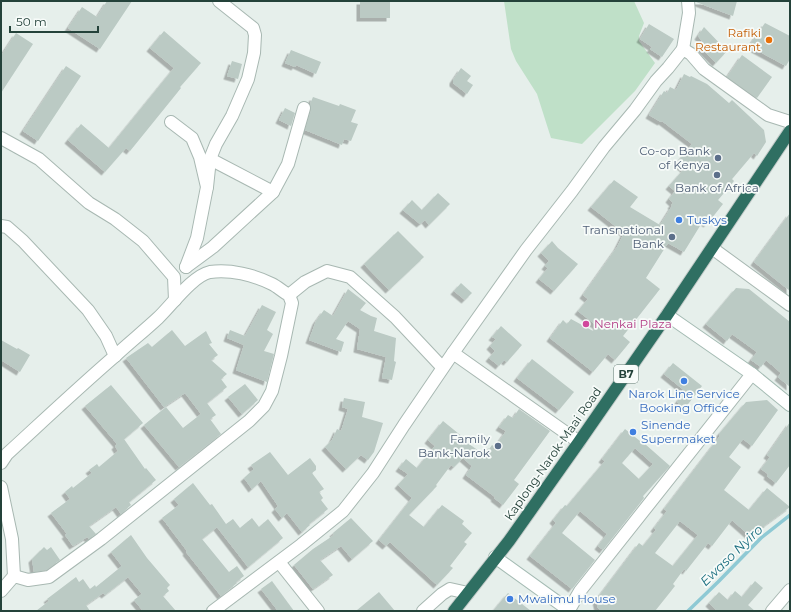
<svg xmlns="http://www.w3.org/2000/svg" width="791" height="612" font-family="Montserrat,sans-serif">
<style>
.green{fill:#bfe0c8}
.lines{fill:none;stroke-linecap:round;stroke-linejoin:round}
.stream{stroke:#8ec9d4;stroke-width:3.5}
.building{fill:#bbcac4;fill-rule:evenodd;filter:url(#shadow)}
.street-casing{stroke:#a8b8b2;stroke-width:14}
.secondary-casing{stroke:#a4bbb3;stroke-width:14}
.highway-casing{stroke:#c2cac8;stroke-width:14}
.street{stroke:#fff;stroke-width:12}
.secondary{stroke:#fff;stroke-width:12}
.highway{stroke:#2f6f62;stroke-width:12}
.food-dot{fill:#e8710a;stroke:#f7fbf9;stroke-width:1.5}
.service-dot{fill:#5c6f8a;stroke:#f7fbf9;stroke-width:1.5}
.shop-dot{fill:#3f7fe0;stroke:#f7fbf9;stroke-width:1.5}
.hotel-dot{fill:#d1479c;stroke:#f7fbf9;stroke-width:1.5}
.labels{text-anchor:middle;stroke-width:3.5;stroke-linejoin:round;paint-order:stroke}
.shield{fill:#f7fbf9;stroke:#637a73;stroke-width:1}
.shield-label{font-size:11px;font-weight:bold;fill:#24423a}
.food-label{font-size:12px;fill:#c56008;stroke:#f7fbf9;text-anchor:end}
.service-label{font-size:12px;fill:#4e5e75;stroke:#f7fbf9;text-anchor:end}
.shop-label{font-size:12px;fill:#366cbe;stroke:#f7fbf9;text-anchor:start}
.hotel-label{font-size:12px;fill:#b23c85;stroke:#f7fbf9;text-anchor:start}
.street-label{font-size:12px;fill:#24423a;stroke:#f7fbf9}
.water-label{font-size:13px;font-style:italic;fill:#1c6f80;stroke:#f7fbf9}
</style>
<defs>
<filter id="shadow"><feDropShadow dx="-3.5" dy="3.5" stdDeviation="0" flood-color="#0004"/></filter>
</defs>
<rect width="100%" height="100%" fill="#e6efeb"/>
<polygon class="green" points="504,1 634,1 644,23 639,36 639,41 655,63 635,91 582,144 551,138 537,94 516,61 511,49"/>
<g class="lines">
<polyline class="stream" points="688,611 718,582 761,538 790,515"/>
</g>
<g class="building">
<polygon points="107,1 132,1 100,49 68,28 82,7 97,17"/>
<rect x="360" y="1" width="30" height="17"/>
<polygon points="696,1 737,1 733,16 696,2"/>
<polygon points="765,23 790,36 790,59 786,66 749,46"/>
<polygon points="649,24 674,39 662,57 650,49 652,47 640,39"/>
<polygon points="704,27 727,51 716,63 698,45 702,41 698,36"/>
<polygon points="164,31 201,63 180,87 181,88 130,151 126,148 105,172 68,140 81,124 109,148 174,68 150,48"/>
<polygon points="16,33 33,44 1,93 1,56"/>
<polygon points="291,50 321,62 316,74 296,65 295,67 285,63"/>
<polygon points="742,55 772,77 757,98 727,77"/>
<polygon points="232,61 242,64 238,79 227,76"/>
<polygon points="66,66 81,76 38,141 23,131"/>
<polygon points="461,68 471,76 467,81 473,85 467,94 453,83 453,80"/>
<polygon points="684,74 690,77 691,76 707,84 729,103 732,100 764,130 766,142 757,156 754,153 732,179 734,181 718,200 723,204 707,224 703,221 684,252 668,243 646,278 660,289 623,336 630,342 615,360 608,354 593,372 550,338 563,320 567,324 571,319 593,331 597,326 578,311 588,299 583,295 617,247 624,233 591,207 614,180 638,197 630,207 660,225 672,206 671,205 673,203 669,199 675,191 669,186 684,169 677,163 692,144 662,121 661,122 649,115 664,91 667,93 670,87 676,90"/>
<polygon points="313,97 339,106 340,104 356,110 351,122 358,124 351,141 344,139 342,145 305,130 311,110 310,104"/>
<polygon points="285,108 295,113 291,126 279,120"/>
<polygon points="438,193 450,204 429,225 425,220 420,224 403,210 412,200 422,210"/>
<polygon points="790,213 790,291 754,262"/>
<polygon points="398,231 424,257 389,290 364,264"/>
<polygon points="552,241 558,248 578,264 554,291 539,279 548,268 545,266 549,261 541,253"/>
<polygon points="461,283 472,293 465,300 454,291"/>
<polygon points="736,288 749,289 790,322 790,387 778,377 781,373 766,360 761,367 751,360 757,352 732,334 727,341 706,324"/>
<polygon points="348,289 366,303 360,310 371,316 377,318 374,331 396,338 394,361 396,362 392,380 382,378 386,357 357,349 360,329 348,321 336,339 344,342 341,352 309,340 316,321 324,310 333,316"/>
<polygon points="262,305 276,312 267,330 273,334 264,351 274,354 267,382 236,370 244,345 227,338 230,330 245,336"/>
<polygon points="501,326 522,345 507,362 504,360 499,366 489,358 495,351 490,346 496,339 492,337"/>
<polygon points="172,330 185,346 206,331 212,343 209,344 218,355 211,360 227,374 221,379 227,387 207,403 216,415 210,419 221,434 179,467 144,425 166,407 183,428 201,414 185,393 164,407 126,358 148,343 152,347"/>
<polygon points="1,340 17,349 18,348 30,355 20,372 1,360"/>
<polygon points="532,359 574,392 559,410 517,378"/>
<polygon points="673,363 702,386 685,408 677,402 685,391 664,374"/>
<polygon points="245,384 258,400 242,414 228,397"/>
<polygon points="111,385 143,423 123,440 124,439 145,469 146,468 156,480 129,502 131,505 121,514 116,507 89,526 96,534 89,539 87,537 73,546 65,535 67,534 51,513 70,499 65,492 72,486 73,488 92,473 89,470 97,464 99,467 118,451 115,446 117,444 85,406"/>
<polygon points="344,398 365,402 362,417 383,423 374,452 368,460 361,455 346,469 325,447 332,440 337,429 341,431 348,409 342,407"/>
<path d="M767 400 778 410 752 446 743 439 729 457 741 467 724 490 749 510 767 488 790 507 764 526 765 527 750 536 732 520 712 546 708 543 686 571 684 569 673 584 675 586 655 611H602L598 608 596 600 639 543 643 546 656 530 654 528 667 511 664 509 720 436 719 434 746 402ZM680 521 698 535 673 566 655 553Z"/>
<polygon points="519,409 550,431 514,480 519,484 503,505 494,498 495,497 466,475 472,466 463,458 454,467 451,465 436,485 437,486 409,515 424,527 442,505 464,521 462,524 472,533 464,542 467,544 450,566 453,568 437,585 390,542 386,546 379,540 412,498 398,485 408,474 399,468 406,459 417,468 435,446 428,440 443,421 464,438 463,440 485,455 492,445 495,447 506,431 499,427 508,415 513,418"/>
<polygon points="790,422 790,465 776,483 767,476 768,474 761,469 770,457 767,455"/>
<path d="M625 429 645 445V444L670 466 643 496 644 498 603 550 598 546 607 534 580 511 562 533 595 560 572 589 530 556 556 523 553 520 565 505 567 506 605 461 602 459ZM635 448 653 464 639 479 622 463Z"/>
<polygon points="270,452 288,475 310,458 316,466 316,470 312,473 324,489 319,492 323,498 321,500 328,509 309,524 310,525 302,532 287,513 282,518 275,509 278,506 261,481 252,489 244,478 254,469 251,465"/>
<polygon points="193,483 210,505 212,504 226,524 233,519 240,528 252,518 259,527 268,519 283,538 248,567 217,527 202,539 229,572 237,566 244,576 236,582 237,583 221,596 186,552 187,551 162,518 179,505 174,499"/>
<polygon points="351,518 373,541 352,559 341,546 320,560 333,575 313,589 294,565 313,549 334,535 333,533"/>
<polygon points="131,535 147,558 170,585 167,588 169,591 163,596 176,611 143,611 134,600 142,594 128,577 105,595 103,593 86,605 90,611 36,611 49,601 47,599 76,577 79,582 83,579 90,589 95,585 96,587 122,566 111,552"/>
<polygon points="44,547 47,550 51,547 60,560 46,570 34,572 32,559"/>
<polygon points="272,581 294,611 278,611 261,589"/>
<polygon points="755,581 763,588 748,605 755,611 717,611 709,603 719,592 728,600 735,591 742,597"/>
<polygon points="379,592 395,611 356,611"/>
<polygon points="508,593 531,611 493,611"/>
</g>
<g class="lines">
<g class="street-casing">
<g id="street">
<polyline points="683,49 689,13 688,1"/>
<polyline points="171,122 192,138 200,157 207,187 197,238 186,267"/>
<polyline points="1,138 39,159 89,203 115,219 143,241 174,277 175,300"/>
<polyline points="210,159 273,192"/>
<polyline points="207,187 210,159 216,144 232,116 248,79 254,53 255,35 253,28 219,1"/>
<polyline points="1,226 7,227 23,241 88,310 106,336 115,356"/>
<polyline points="712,248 790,305"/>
<polyline points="186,267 213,247 273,192 288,164 304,108"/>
<polyline points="289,295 305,282 327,271 350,277 395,317 442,367"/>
<polyline points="453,353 526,250 572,191 604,147 635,110 656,81 668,68 683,49 691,54 704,69 768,115 790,122"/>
<path d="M1 463 7 454C43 421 78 388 115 356 129 343 144 331 158 318 171 306 192 276 210 272 230 269 254 275 272 284 278 287 283 292 289 295L292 303 281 356 272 391 264 406 249 421 101 539 49 577 28 580 14 576 1 591"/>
<polyline points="1,487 12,539 14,576"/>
<polyline points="279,562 318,611"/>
<polyline points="569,610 580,591 752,374"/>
<polyline points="213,611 301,545 343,511 373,473 404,425 453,353 579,442"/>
<polyline points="423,611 442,594 450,589 468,593"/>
<polyline points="772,611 790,590"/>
</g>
</g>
<g class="secondary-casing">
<g id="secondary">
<polyline points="667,315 752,374 790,405"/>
<polyline points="495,557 570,611"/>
</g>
</g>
<g class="highway-casing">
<polyline id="highway" points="454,611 509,541 579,442 667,315 790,131"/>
</g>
<use href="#street" class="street"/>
<use href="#secondary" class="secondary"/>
<use href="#highway" class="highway"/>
</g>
<circle class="food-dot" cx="769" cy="40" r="4"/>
<g class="service-dot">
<circle cx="718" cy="158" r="4"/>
<circle cx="717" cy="175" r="4"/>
<circle cx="672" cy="237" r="4"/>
<circle cx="498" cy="446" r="4"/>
</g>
<g class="shop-dot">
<circle cx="679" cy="220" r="4"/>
<circle cx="684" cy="381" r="4"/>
<circle cx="633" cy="432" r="4"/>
<circle cx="510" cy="599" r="4"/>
</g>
<circle class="hotel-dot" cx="586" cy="324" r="4"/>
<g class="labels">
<rect class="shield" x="614" y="365" width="24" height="18" rx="3"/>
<g class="shield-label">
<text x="626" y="378">B7</text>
</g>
<g class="food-label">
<text x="761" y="37">Rafiki<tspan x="761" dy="14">Restaurant</tspan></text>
</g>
<g class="service-label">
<text x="710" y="155">Co-op Bank<tspan x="710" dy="14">of Kenya</tspan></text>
<text x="717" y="192" text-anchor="middle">Bank of Africa</text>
<text x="664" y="234">Transnational<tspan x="664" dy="14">Bank</tspan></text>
<text x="490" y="443">Family<tspan x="490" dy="14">Bank-Narok</tspan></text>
</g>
<g class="shop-label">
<text x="687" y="224">Tuskys</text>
<text x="684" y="398" text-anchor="middle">Narok Line Service<tspan x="684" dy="14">Booking Office</tspan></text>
<text x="641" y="429">Sinende<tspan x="641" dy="14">Supermaket</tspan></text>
<text x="518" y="603">Mwalimu House</text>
</g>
<g class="hotel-label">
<text x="594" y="328">Nenkai Plaza</text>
</g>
<g class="street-label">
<text transform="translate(553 454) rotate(-55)" y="4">Kaplong-Narok-Maai Road</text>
</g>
<g class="water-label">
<text transform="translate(731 555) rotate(-44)" y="5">Ewaso Nyiro</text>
</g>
</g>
<rect width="791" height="612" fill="none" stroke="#24423a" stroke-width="4"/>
<path d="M10 26v6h88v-6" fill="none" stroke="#24423a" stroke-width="2"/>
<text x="16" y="26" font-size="12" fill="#24423a" stroke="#f7fbf9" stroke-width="3" paint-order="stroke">50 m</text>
</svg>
